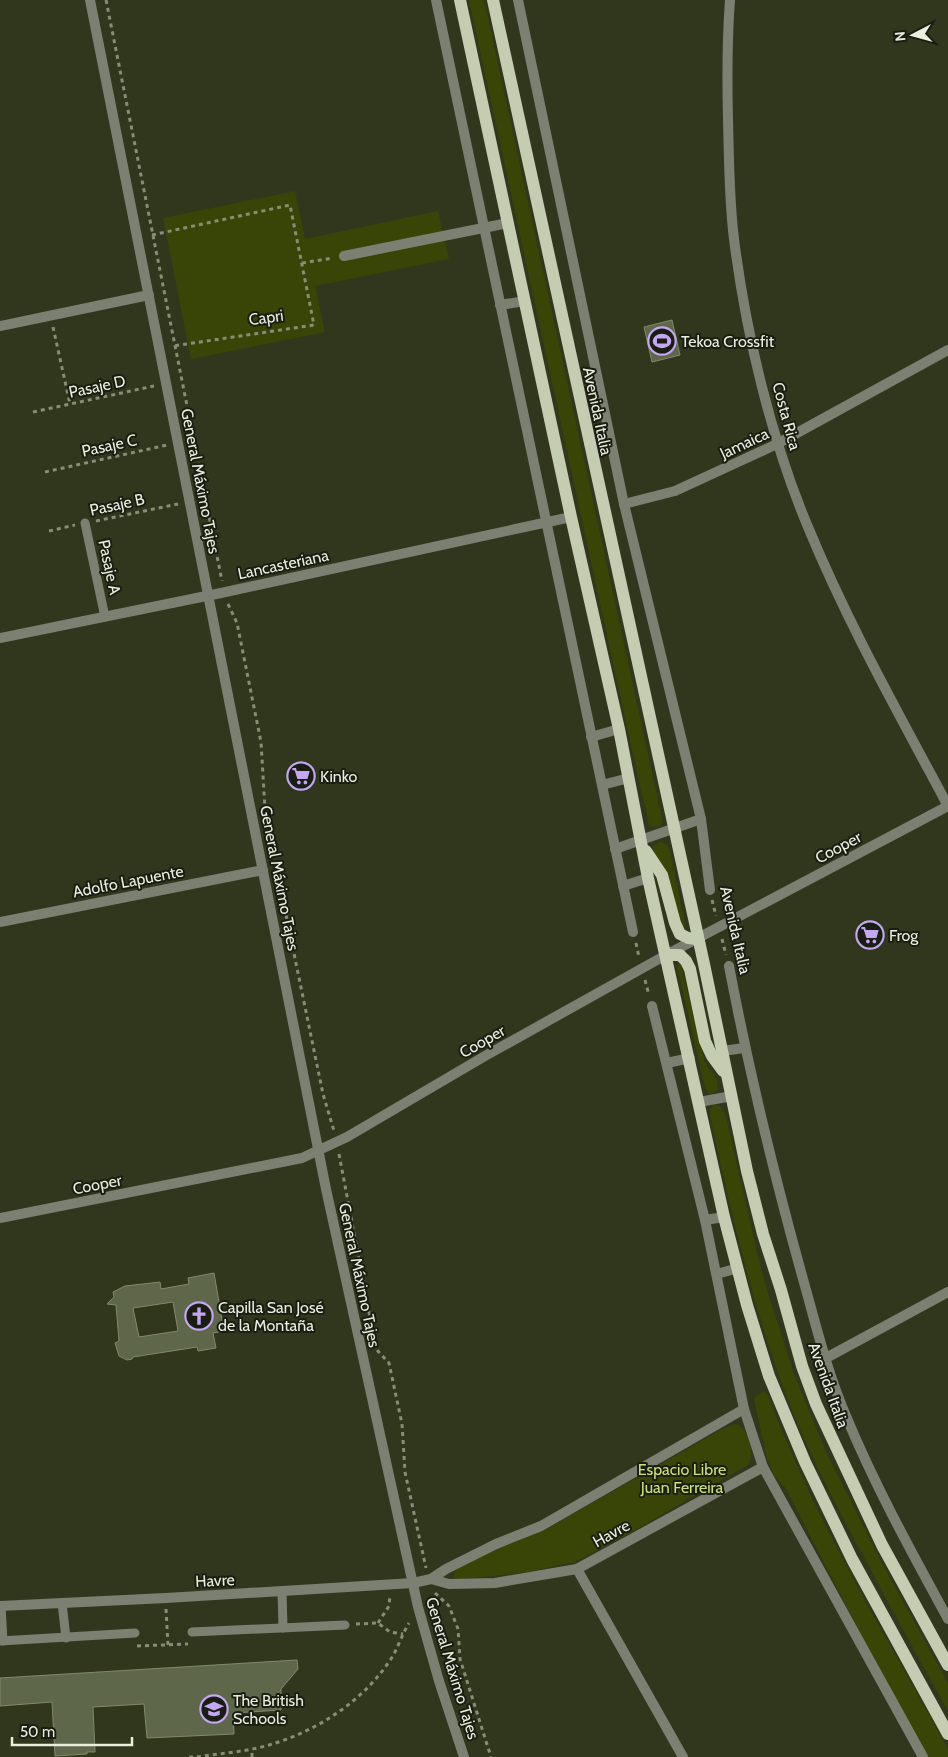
<svg xmlns="http://www.w3.org/2000/svg" width="948" height="1757" font-family="Cabin,sans-serif">
<style>
.green{fill:#394506}
.building{fill:#5f674b;stroke:#818a6d;fill-rule:evenodd}
.lines{fill:none;stroke-linecap:round;stroke-linejoin:round}
.path{stroke:#878d77;stroke-width:3;stroke-dasharray:4 4;stroke-linecap:butt}
.service{stroke:#7c8073;stroke-width:9}
.minor{stroke:#7c8073;stroke-width:10}
.primary{stroke:#c4ccb2;stroke-width:12}
.labels{text-anchor:middle;stroke-width:4;stroke-linejoin:round;paint-order:stroke}
.street-label{font-size:16px;fill:#e9eede;stroke:#1a1d12}
.poi-label{font-size:16px;fill:#e9eede;stroke:#1a1d12;text-anchor:start}
.park-label{font-size:16px;fill:#c8e276;stroke:#1a1d12}
</style>
<rect width="100%" height="100%" fill="#31371d"/>
<g class="green">
<path d="M469 0H484L662 819C662 825 660 827 655 828L649 825 634 759Z"/>
<polygon points="295,191 305,239 438,211 449,259 315,286 325,332 191,359 163,218"/>
<polygon points="660,842 666,844 669,848 685,924 684,928 654,854 653,846"/>
<polygon points="679,964 681,965 705,1062 717,1080 718,1089 712,1094 709,1094 705,1088 677,966"/>
<path d="M716 1104 720 1106 725 1113 758 1257 769 1297 794 1374 826 1452 849 1498 885 1569 948 1683V1711C917 1655 886 1599 856 1542 828 1490 801 1437 781 1381 750 1295 729 1204 710 1115 710 1109 711 1107 716 1104Z"/>
<path d="M763 1392H765L768 1395C814 1519 884 1633 948 1749V1757H928L864 1640 785 1487 775 1477 767 1459 754 1399 756 1396Z"/>
<path d="M736 1424C749 1429 755 1454 748 1465L628 1534 575 1562 522 1573 459 1579 455 1578 454 1572 460 1567 500 1548 545 1530 726 1427Z"/>
</g>
<g class="building">
<polygon points="672,320 680,355 652,362 644,327"/>
<path d="M214 1273 224 1331 213 1333 216 1348 198 1351 197 1347 133 1357 132 1359 127 1360 119 1356 115 1343 119 1341 116 1305 107 1304 114 1297 113 1292 125 1286 160 1282 161 1289 189 1284 188 1278ZM173 1302 178 1331 139 1337 133 1308Z"/>
<polygon points="297,1660 298,1669 281,1689 281,1710 233,1713 234,1734 147,1738 144,1704 93,1707 95,1752 87,1752 87,1754 55,1756 52,1702 0,1706 0,1678"/>
</g>
<g class="lines">
<g class="path">
<polyline points="106,0 222,581"/>
<polyline points="152,235 290,205 314,325 173,346"/>
<polyline points="302,263 333,258"/>
<polyline points="53,327 70,404"/>
<polyline points="33,412 154,386"/>
<polyline points="45,472 167,445"/>
<polyline points="96,521 178,504"/>
<polyline points="49,531 75,525"/>
<polyline points="228,604 237,623 261,742 265,809"/>
<polyline points="712,900 716,916"/>
<polyline points="286,915 323,1094 334,1131"/>
<polyline points="722,939 726,955"/>
<polyline points="636,943 639,957"/>
<polyline points="645,980 649,995"/>
<polyline points="339,1154 376,1349 389,1363 402,1424 405,1472 426,1568"/>
<polyline points="435,1593 449,1606 458,1629 460,1659 491,1757"/>
<polyline points="166,1609 168,1645"/>
<polyline points="378,1623 389,1606 390,1595"/>
<polyline points="356,1624 378,1623 390,1632 403,1634"/>
<polyline points="137,1646 188,1644"/>
<polyline points="189,1757 198,1757"/>
<path d="M197 1757C221 1753 246 1752 269 1745 318 1731 367 1699 394 1654 399 1644 403 1633 409 1623"/>
<polyline points="252,1757 252,1749"/>
</g>
<g class="service">
<polyline points="85,523 105,617"/>
<polyline points="282,1591 283,1628"/>
<polyline points="62,1603 66,1638"/>
<polyline points="1,1606 3,1641"/>
<polyline points="192,1632 345,1625"/>
<polyline points="0,1641 135,1633"/>
</g>
<g class="minor">
<polyline points="90,0 326,1189 418,1607 439,1681 464,1757"/>
<polyline points="436,0 633,932"/>
<polyline points="518,0 624,504 701,819 710,890"/>
<polyline points="344,256 508,223"/>
<polyline points="500,305 525,301"/>
<polyline points="0,326 149,295"/>
<polyline points="624,504 675,491 777,444 948,350"/>
<polyline points="0,638 221,593 571,517"/>
<polyline points="591,737 619,729"/>
<polyline points="602,785 629,778"/>
<polyline points="615,849 701,819"/>
<polyline points="623,886 648,878"/>
<polyline points="0,922 263,870"/>
<path d="M729 966C749 1071 774 1175 803 1279 816 1325 827 1372 846 1416 875 1486 912 1553 948 1619"/>
<polyline points="652,1006 705,1220 744,1409 763,1467 923,1757"/>
<polyline points="722,1051 744,1048"/>
<polyline points="667,1063 690,1058"/>
<polyline points="699,1102 732,1096"/>
<path d="M0 1218 302 1158 347 1137 485 1056 666 955 948 806C899 714 848 624 808 527 771 439 746 334 734 239 729 199 729 159 728 119 727 79 727 40 730 0"/>
<polyline points="705,1220 724,1217"/>
<polyline points="717,1274 738,1268"/>
<polyline points="826,1358 948,1292"/>
<polyline points="577,1569 683,1757"/>
<polyline points="431,1579 449,1584 495,1583 577,1569 763,1467"/>
<polyline points="0,1606 166,1598 413,1583 431,1579 446,1569 496,1544 541,1526 744,1409"/>
</g>
<g class="primary">
<polyline points="460,0 571,517 619,729 648,878 724,1217 747,1305 769,1376 805,1462 852,1559 948,1734"/>
<polyline points="493,0 704,964 747,1171 763,1234 781,1290 802,1366 816,1404 882,1545 948,1665"/>
<polyline points="646,851 662,875 675,923 680,934 688,938 697,939"/>
<polyline points="666,955 680,955 686,961 690,969 705,1041 712,1056 723,1071"/>
</g>
</g>
<defs>
<g id="stadium-ring" transform="scale(1.4375)"><circle r="9.5" fill="#1a1d12" stroke="#c3a7f2" stroke-width="1.5"/><path d="M0-5a6.5 5 0 1 0 0 10a6.5 5 0 1 0 0-10ZM-3.5-1.8h7v3.6h-7Z" fill="#c3a7f2"/></g>
<g id="supermarket-ring" transform="scale(1.4375)"><circle r="9.5" fill="#1a1d12" stroke="#c3a7f2" stroke-width="1.5"/><path d="M-6-5.5h2.5l.6 2H6L4.5 2H-2.5L-4.4-4H-6ZM-1.5 3.2a1.3 1.3 0 1 0 .1 0ZM3 3.2a1.3 1.3 0 1 0 .1 0Z" fill="#c3a7f2"/></g>
<g id="church-ring" transform="scale(1.4375)"><circle r="9.5" fill="#1a1d12" stroke="#c3a7f2" stroke-width="1.5"/><path d="M-1.2-6h2.4v3.5h3.3v2.4h-3.3V6h-2.4V-.1h-3.3v-2.4h3.3Z" fill="#c3a7f2"/></g>
<g id="school-ring" transform="scale(1.4375)"><circle r="9.5" fill="#1a1d12" stroke="#c3a7f2" stroke-width="1.5"/><path d="M0-5L7-2L0 1L-7-2ZM-4 1L0 2.5L4 1V4Q0 6-4 4Z" fill="#c3a7f2"/></g>
</defs>
<g fill-rule="evenodd">
<use href="#stadium-ring" x="662" y="341"/>
<use href="#supermarket-ring" x="301" y="776"/>
<use href="#supermarket-ring" x="870" y="935"/>
<use href="#church-ring" x="199" y="1316"/>
<use href="#school-ring" x="214" y="1709"/>
</g>
<g class="labels">
<g class="street-label">
<text transform="translate(266 317) rotate(-8)" y="6">Capri</text>
<text transform="translate(97 386) rotate(-12)" y="6">Pasaje D</text>
<text transform="translate(598 411) rotate(78)" y="6">Avenida Italia</text>
<text transform="translate(787 416) rotate(75)" y="6">Costa Rica</text>
<text transform="translate(744 443) rotate(-25)" y="6">Jamaica</text>
<text transform="translate(109 445) rotate(-12)" y="6">Pasaje C</text>
<text transform="translate(201 481) rotate(79)" y="6">General Máximo Tajes</text>
<text transform="translate(117 504) rotate(-12)" y="6">Pasaje B</text>
<text transform="translate(283 564) rotate(-12)" y="6">Lancasteriana</text>
<text transform="translate(110 567) rotate(78)" y="6">Pasaje A</text>
<text transform="translate(838 847) rotate(-28)" y="6">Cooper</text>
<text transform="translate(280 878) rotate(79)" y="6">General Máximo Tajes</text>
<text transform="translate(128 881) rotate(-11)" y="6">Adolfo Lapuente</text>
<text transform="translate(736 930) rotate(77)" y="6">Avenida Italia</text>
<text transform="translate(482 1041) rotate(-30)" y="6">Cooper</text>
<text transform="translate(97 1184) rotate(-11)" y="6">Cooper</text>
<text transform="translate(360 1275) rotate(78)" y="6">General Máximo Tajes</text>
<text transform="translate(829 1385) rotate(70)" y="6">Avenida Italia</text>
<text transform="translate(611 1533) rotate(-29)" y="6">Havre</text>
<text transform="translate(215 1580) rotate(-3)" y="6">Havre</text>
<text transform="translate(453 1668) rotate(73)" y="6">General Máximo Tajes</text>
</g>
<g class="poi-label">
<text x="681" y="347">Tekoa Crossfit</text>
<text x="320" y="782">Kinko</text>
<text x="889" y="941">Frog</text>
<text x="218" y="1313">Capilla San José<tspan x="218" dy="18">de la Montaña</tspan></text>
<text x="233" y="1706">The British<tspan x="233" dy="18">Schools</tspan></text>
</g>
<g class="park-label">
<text x="682" y="1475">Espacio Libre<tspan x="682" dy="18">Juan Ferreira</tspan></text>
</g>
</g>
<g transform="translate(913 35) rotate(264)" stroke="#1a1d12" stroke-width="4" paint-order="stroke">
<path d="M0-4L9 19L0 12L-9 19Z" fill="#e9eede"/>
<text y="-8" font-size="14" font-weight="bold" text-anchor="middle" fill="#e9eede">N</text>
</g>
<path d="M12 1737v8h120v-8" fill="none" stroke="#e9eede" stroke-width="2.5"/>
<text x="20" y="1737" font-size="15" fill="#e9eede" stroke="#1a1d12" stroke-width="4" paint-order="stroke">50 m</text>
</svg>
